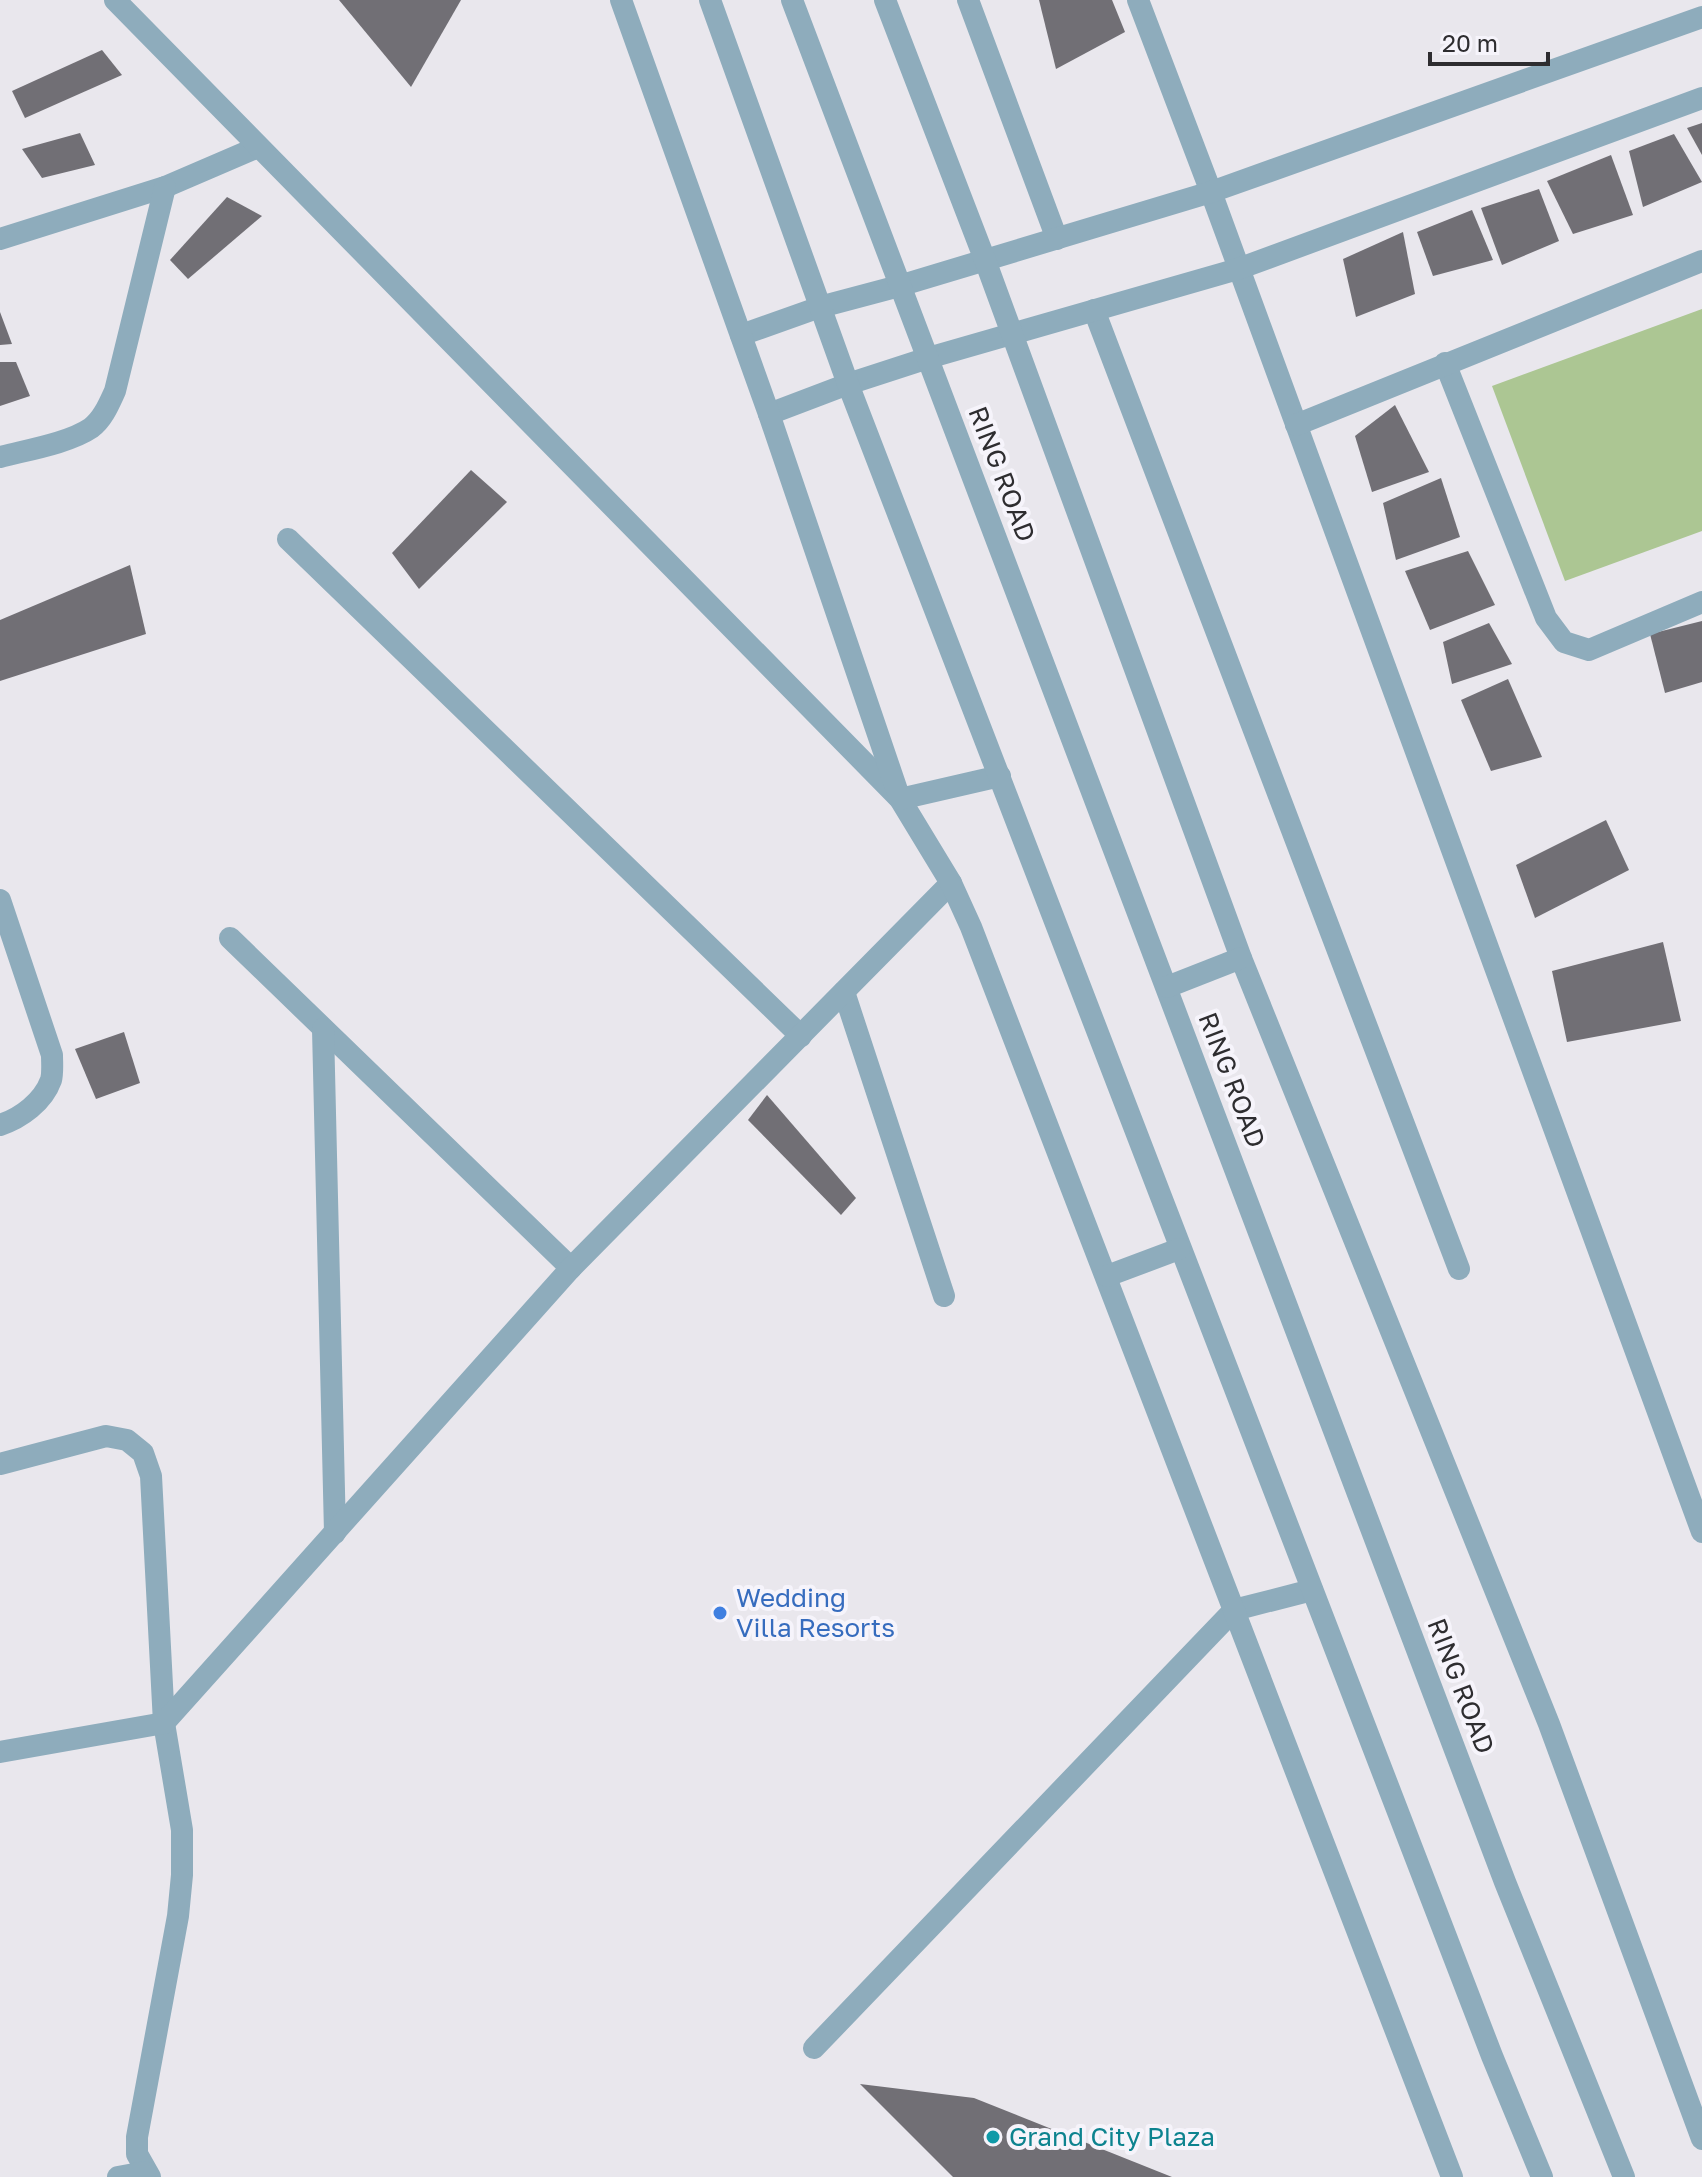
<svg xmlns="http://www.w3.org/2000/svg" width="1702" height="2177" font-family="'Golos Text',sans-serif">
<style>
.green{fill:#acc693}
.building{fill:#716f75}
.lines{fill:none;stroke-linecap:round;stroke-linejoin:round}
.service{stroke:#8eacbc;stroke-width:22}
.minor{stroke:#8eacbc;stroke-width:22}
.tertiary{stroke:#8eacbc;stroke-width:22}
.shop-dot{fill:#3f7fe0;stroke:#f6f4fb;stroke-width:3}
.culture-dot{fill:#0f9aa8;stroke:#f6f4fb;stroke-width:3}
.labels{text-anchor:middle;stroke-width:8;stroke-linejoin:round;paint-order:stroke}
.street-label{font-size:26px;fill:#2e2d30;stroke:#f6f4fb}
.shop-label{font-size:26px;fill:#366cbe;stroke:#f6f4fb;text-anchor:start}
.culture-label{font-size:26px;fill:#0d838f;stroke:#f6f4fb;text-anchor:start}
</style>
<rect width="100%" height="100%" fill="#e9e7ed"/>
<polygon class="green" points="1702,309 1702,531 1565,581 1492,386"/>
<g class="building">
<polygon points="339,0 461,0 411,87"/>
<polygon points="1039,0 1112,0 1125,32 1056,69"/>
<polygon points="102,50 122,75 25,118 12,91"/>
<polygon points="1702,123 1702,155 1687,128"/>
<polygon points="80,133 95,165 42,178 22,149"/>
<polygon points="1674,134 1702,182 1643,207 1629,151"/>
<polygon points="1611,155 1633,215 1573,234 1547,181"/>
<polygon points="1539,189 1559,241 1502,265 1481,208"/>
<polygon points="227,197 262,216 188,279 170,260"/>
<polygon points="1472,210 1493,260 1433,276 1417,232"/>
<polygon points="1403,232 1415,294 1356,317 1343,259"/>
<polygon points="0,312 12,344 0,345"/>
<polygon points="0,362 16,362 30,396 0,406"/>
<polygon points="1395,405 1429,472 1372,492 1355,436"/>
<polygon points="471,470 507,502 419,589 392,553"/>
<polygon points="1441,478 1460,537 1396,560 1383,503"/>
<polygon points="1468,551 1495,605 1430,630 1405,571"/>
<polygon points="130,565 146,634 0,681 0,620"/>
<polygon points="1702,621 1702,682 1665,693 1650,634"/>
<polygon points="1489,623 1512,664 1452,684 1443,642"/>
<polygon points="1508,679 1542,757 1491,771 1461,700"/>
<polygon points="1606,820 1629,870 1535,918 1516,865"/>
<polygon points="1663,942 1681,1021 1567,1042 1552,971"/>
<polygon points="124,1032 140,1083 96,1099 75,1049"/>
<polygon points="767,1095 856,1198 841,1215 748,1120"/>
<polygon points="860,2084 974,2098 1172,2177 953,2177"/>
</g>
<g class="lines">
<polyline class="service" points="1094,310 1459,1269"/>
<g class="minor">
<polyline points="968,0 1057,239"/>
<polyline points="1138,0 1211,192 1702,1532"/>
<polyline points="0,239 165,187 258,147"/>
<polyline points="741,335 820,307 899,286 1211,192 1702,17"/>
<polyline points="1445,363 1546,618 1564,642 1589,650 1702,602"/>
<polyline points="769,414 848,384 928,358 1238,269 1702,98"/>
<polyline points="1296,425 1702,261"/>
<path d="M0 457C27 450 69 443 91 428 103 419 109 404 115 391L165 187"/>
<polyline points="288,539 801,1036"/>
<path d="M0 900 52 1055C52 1062 53 1073 51 1080 43 1102 21 1118 0 1125"/>
<polyline points="230,938 571,1268"/>
<polyline points="844,992 944,1296"/>
<polyline points="323,1029 335,1533"/>
<polyline points="0,1464 106,1436 127,1440 143,1453 151,1476 164,1723 182,1830 182,1875 178,1916 137,2137 137,2154 150,2177"/>
<polyline points="0,1752 164,1723 571,1268 951,883"/>
<polyline points="814,2048 1234,1610 1312,1590"/>
<polyline points="118,2177 145,2172"/>
</g>
<g class="tertiary">
<polyline points="115,0 900,799 951,883 971,927 1452,2177"/>
<polyline points="621,0 769,414 900,799 1000,776"/>
<polyline points="710,0 848,384 1492,2056 1542,2177"/>
<polyline points="792,0 1505,1882 1624,2177"/>
<polyline points="885,0 985,260 1241,958 1549,1724 1702,2139"/>
<polyline points="1167,987 1241,958"/>
<polyline points="1107,1276 1179,1249"/>
</g>
</g>
<circle class="shop-dot" cx="720" cy="1613" r="8"/>
<circle class="culture-dot" cx="993" cy="2137" r="8"/>
<g class="labels">
<g class="street-label">
<text transform="translate(1002 474) rotate(69)" y="9">RING ROAD</text>
<text transform="translate(1232 1080) rotate(69)" y="9">RING ROAD</text>
<text transform="translate(1461 1686) rotate(69)" y="9">RING ROAD</text>
</g>
<g class="shop-label">
<text x="736" y="1607">Wedding<tspan x="736" dy="30">Villa Resorts</tspan></text>
</g>
<g class="culture-label">
<text x="1009" y="2146">Grand City Plaza</text>
</g>
</g>
<path d="M1430 52v12h118v-12" fill="none" stroke="#2e2d30" stroke-width="4"/>
<text x="1442" y="52" font-size="24" fill="#2e2d30" stroke="#f6f4fb" stroke-width="6" paint-order="stroke">20 m</text>
</svg>
